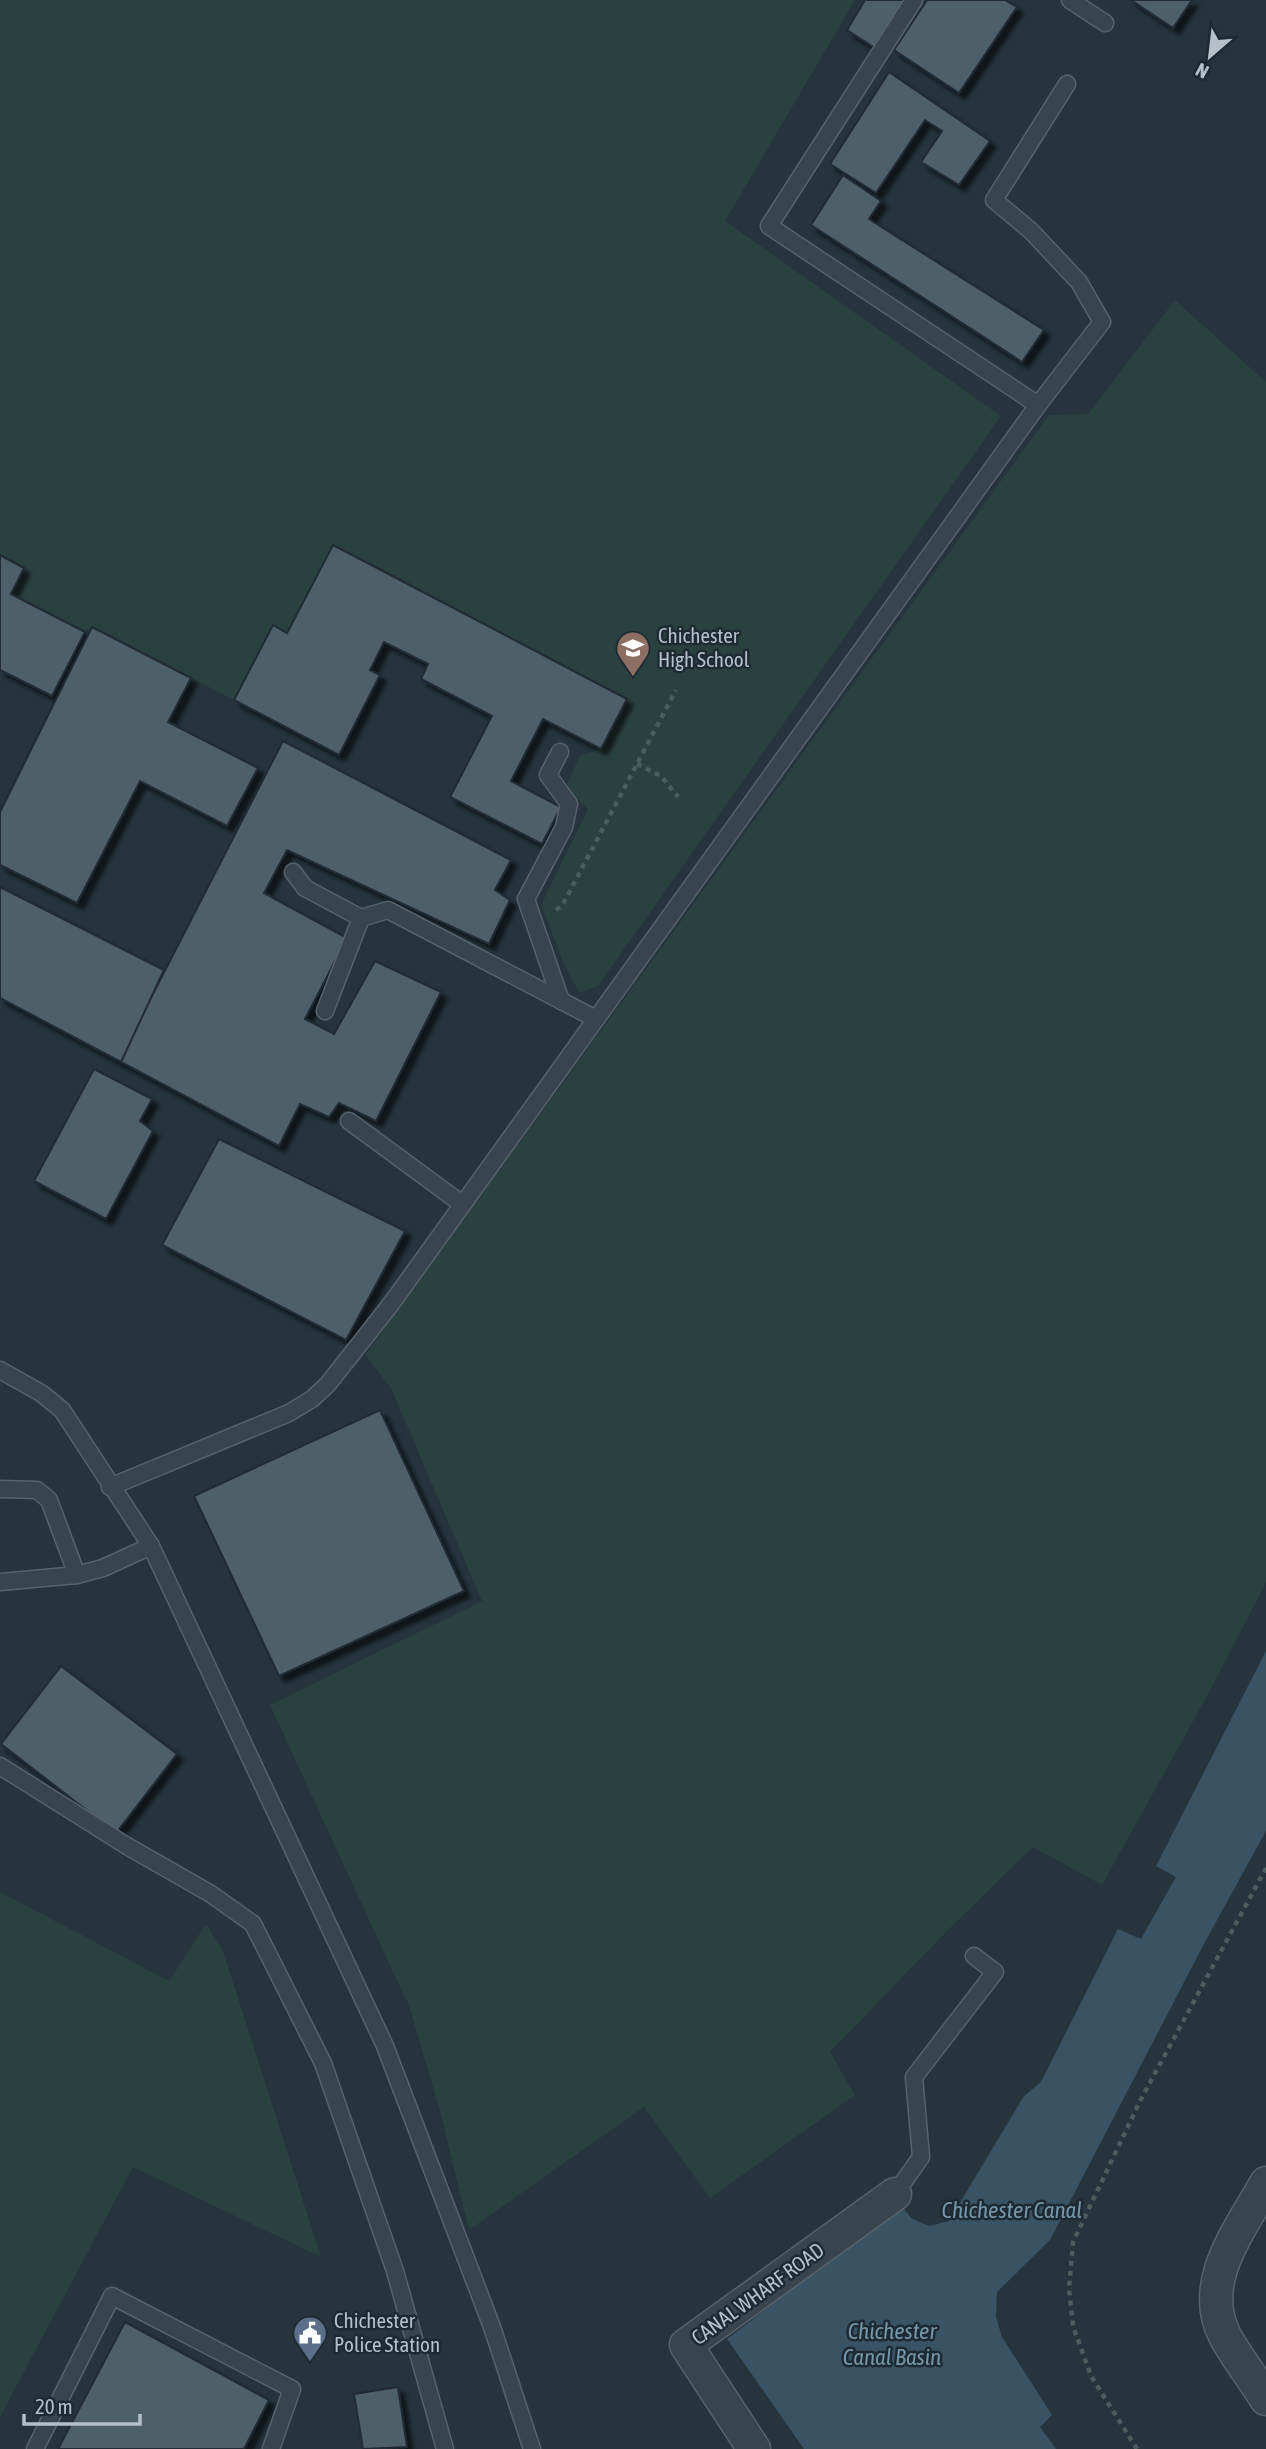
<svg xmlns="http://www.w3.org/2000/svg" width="1266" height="2449" font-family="'Asap Condensed',sans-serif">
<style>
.green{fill:#2a423f}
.water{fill:#395364}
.building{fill:#4e5e69;stroke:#202c35;stroke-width:2;filter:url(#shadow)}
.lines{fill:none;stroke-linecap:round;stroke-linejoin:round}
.service-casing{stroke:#57636c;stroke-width:19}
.minor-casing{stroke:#57636c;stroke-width:35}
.path{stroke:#495e5d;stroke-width:4.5;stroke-dasharray:5 5;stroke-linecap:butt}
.service{stroke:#39454e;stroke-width:16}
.minor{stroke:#39454e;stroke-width:32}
.labels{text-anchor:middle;stroke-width:5;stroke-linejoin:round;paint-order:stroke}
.poi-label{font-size:21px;fill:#b5c0c9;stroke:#1e2a33;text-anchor:start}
.street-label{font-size:21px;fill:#b5c0c9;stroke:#1e2a33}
.water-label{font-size:23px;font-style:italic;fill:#7696aa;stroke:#1e2a33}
</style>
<defs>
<filter id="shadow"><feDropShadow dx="6" dy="6" stdDeviation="2" flood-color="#0009"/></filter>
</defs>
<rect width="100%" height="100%" fill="#25343d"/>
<g class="green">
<polygon points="0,0 855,0 725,221 1001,416 598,986 580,993 566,969 541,905 588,809 565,788 580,756 601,749 626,698 333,545 287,633 273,625 234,700 92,627 85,632 11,594 24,569 0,555"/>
<polygon points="1175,300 1266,382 1266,1582 1211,1689 1102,1885 1033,1847 949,1929 830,2052 855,2095 710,2198 644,2107 469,2230 440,2111 407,1999 406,2000 270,1705 482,1601 391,1388 365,1355 1049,415 1088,414"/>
<polygon points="0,1892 169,1981 206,1924 223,1951 321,2257 133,2167 0,2417"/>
</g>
<polygon class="water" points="1266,1651 1266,1831 1205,1942 1050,2240 997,2292 996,2317 1002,2337 1052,2415 1040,2427 1056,2449 804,2449 727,2339 901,2205 911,2218 929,2226 949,2221 1024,2096 1041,2082 1118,1929 1141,1939 1176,1877 1156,1866"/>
<g class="building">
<polygon points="865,0 910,0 878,50 847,30"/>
<polygon points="927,0 1005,0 1017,7 959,93 894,50"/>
<polygon points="1131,0 1192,0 1173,28"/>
<polygon points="889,72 990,141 959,185 921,162 942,131 925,120 876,193 830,164"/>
<polygon points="843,175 881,201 869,219 1044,330 1022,362 811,225"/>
<polygon points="333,545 627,699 601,749 543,719 511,781 561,807 542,844 450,797 492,716 421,679 428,664 384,642 370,670 380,675 339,755 234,700 273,625 287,633"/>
<polygon points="0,555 24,568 11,594 85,632 52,696 0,670"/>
<polygon points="92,627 191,678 168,722 258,768 227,826 140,781 77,903 0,865 0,812"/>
<polygon points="283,741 511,860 495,890 510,900 489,944 287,850 264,893 347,938 305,1019 334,1034 375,961 441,992 376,1121 339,1103 329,1117 300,1104 279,1146 121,1062 121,1056"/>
<polygon points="0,887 164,970 121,1062 0,998"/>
<polygon points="94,1069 152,1099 140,1121 153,1131 106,1219 34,1181"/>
<polygon points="219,1139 405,1231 346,1340 162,1245"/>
<polygon points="380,1410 464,1591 279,1676 194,1496"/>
<polygon points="61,1666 177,1754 116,1833 1,1744"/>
<polygon points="125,2322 269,2400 244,2449 58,2449"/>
<polygon points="398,2387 407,2447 363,2449 354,2394"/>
</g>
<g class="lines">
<g class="service-casing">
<g id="service">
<polyline points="1070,0 1105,23"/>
<polyline points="1038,405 1102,322 1079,282 1031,231 994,200 1067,84"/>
<polyline points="560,752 548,775 569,804 564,827 526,899 561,1001"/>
<polyline points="293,872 305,888 361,918 388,910 596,1019"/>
<polyline points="325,1011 361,918"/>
<polyline points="349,1121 462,1204"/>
<polyline points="0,1370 41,1393 62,1410 151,1546 385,2046 492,2327 532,2449"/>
<polyline points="110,1487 289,1413 312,1399 328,1384 391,1304 1038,405 769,226 914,0"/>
<polyline points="0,1489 37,1490 49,1500 77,1575 103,1568 151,1546"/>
<polyline points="0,1582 77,1575"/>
<polyline points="0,1766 127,1846 211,1894 253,1924 323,2063 395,2271 445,2449"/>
<polyline points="895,2194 921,2157 914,2077 995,1972 974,1956"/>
<polyline points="35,2449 112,2296 292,2389 271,2449"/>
</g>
</g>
<g class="minor-casing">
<g id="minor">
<path d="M1266 2183C1241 2229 1197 2282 1225 2336 1237 2358 1253 2378 1266 2399"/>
<polyline points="754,2449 686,2345 895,2194"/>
</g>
</g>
<g class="path">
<polyline points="637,764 661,776 678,797"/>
<polyline points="556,910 562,906 676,690"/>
<polyline points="1137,2449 1091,2376 1073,2326 1069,2289 1073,2242 1140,2101 1266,1868"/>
</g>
<use href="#service" class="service"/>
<use href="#minor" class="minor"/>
</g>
<defs>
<g id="school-pin" transform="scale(1.75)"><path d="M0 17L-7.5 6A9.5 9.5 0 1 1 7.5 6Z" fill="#8d6e63" stroke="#1e2a33"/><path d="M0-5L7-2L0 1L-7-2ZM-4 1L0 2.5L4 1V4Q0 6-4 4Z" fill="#fff"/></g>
<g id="civic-pin" transform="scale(1.75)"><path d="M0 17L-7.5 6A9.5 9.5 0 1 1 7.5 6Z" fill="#5c6f8a" stroke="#1e2a33"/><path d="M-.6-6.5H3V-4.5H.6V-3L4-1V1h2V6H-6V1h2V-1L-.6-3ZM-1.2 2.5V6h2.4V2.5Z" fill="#fff"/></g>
</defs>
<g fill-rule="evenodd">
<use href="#school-pin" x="633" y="648"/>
<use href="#civic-pin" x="310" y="2333"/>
</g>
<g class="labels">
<g class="poi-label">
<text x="658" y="643">Chichester<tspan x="658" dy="24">High School</tspan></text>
<text x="334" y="2328">Chichester<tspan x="334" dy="24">Police Station</tspan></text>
</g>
<g class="street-label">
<text transform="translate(758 2294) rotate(-36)" y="7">CANAL WHARF ROAD</text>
</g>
<g class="water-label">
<text x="1012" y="2218">Chichester Canal</text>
<text x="892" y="2339">Chichester<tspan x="892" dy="26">Canal Basin</tspan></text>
</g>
</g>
<g transform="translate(1210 56) rotate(208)" stroke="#1e2a33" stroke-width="5" paint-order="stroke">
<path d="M0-5L12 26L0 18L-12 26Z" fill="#b5c0c9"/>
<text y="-10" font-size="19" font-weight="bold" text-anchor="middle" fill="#b5c0c9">N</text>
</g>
<path d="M24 2414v10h116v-10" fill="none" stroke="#b5c0c9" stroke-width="3.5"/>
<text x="35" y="2414" font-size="21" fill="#b5c0c9" stroke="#1e2a33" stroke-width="5" paint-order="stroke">20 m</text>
</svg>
